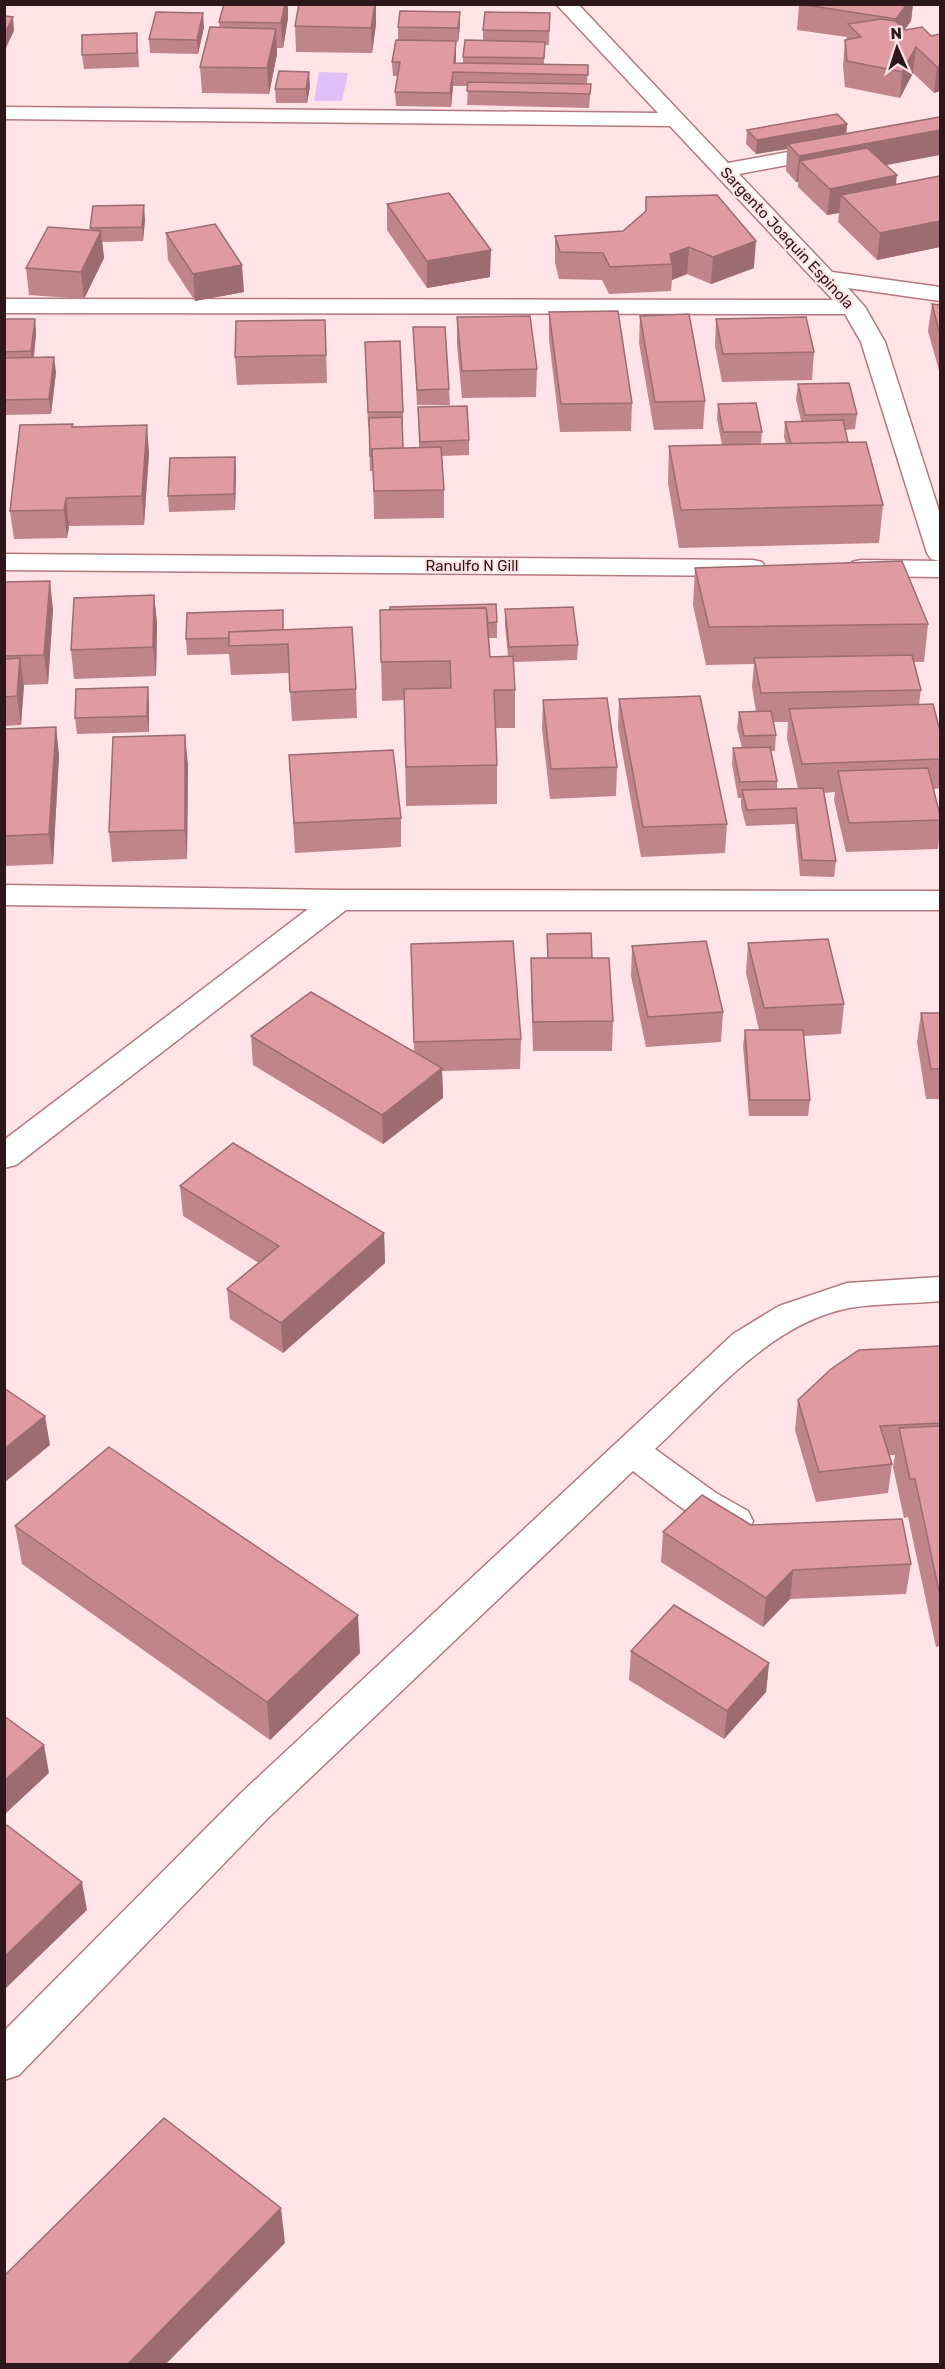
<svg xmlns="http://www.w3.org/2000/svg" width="945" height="2369" font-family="Rubik,sans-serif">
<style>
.water{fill:#e1c0f8}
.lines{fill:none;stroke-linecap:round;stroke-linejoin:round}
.minor-casing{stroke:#b4787f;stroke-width:3}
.minor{fill:#fff;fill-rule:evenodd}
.wall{fill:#c0848b;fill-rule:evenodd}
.shaded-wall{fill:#9c6c71}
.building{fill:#df9aa2;stroke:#9c6c71;stroke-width:1.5}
.labels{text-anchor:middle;stroke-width:4.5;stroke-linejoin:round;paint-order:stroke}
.far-street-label{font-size:15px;fill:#2e171a;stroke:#ffe3e6}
</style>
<rect width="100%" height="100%" fill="#ffe3e6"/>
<polygon class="water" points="319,72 348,73 342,101 314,101"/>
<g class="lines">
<g class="minor-casing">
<g id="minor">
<polygon points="556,4 578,4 728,163 832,144 840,145 843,150 840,155 739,174 832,272 940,287 940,301 848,288 865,307 885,342 940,514 940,561 931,559 927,553 861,342 845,314 4,313 4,299 833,300 670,126 4,119 4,107 658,113"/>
<polygon points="4,554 753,560 762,562 766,568 762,574 753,576 4,570"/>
<polygon points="861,560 940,561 940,577 861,576 852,574 848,568 852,562"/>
<polygon points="4,885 339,890 940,891 940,910 346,910 16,1165 4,1168 4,1140 308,909 4,905"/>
<path d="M940 1277V1301C911 1304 879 1303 849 1308 769 1324 712 1396 655 1449L716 1493 748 1511 753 1521 748 1531C744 1532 738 1535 735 1535 712 1535 653 1486 633 1471L268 1818 19 2075 4 2080V2031L240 1794 733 1334 779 1306 847 1283Z"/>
</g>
</g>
<use href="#minor" class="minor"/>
</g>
<g class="wall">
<polygon points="224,4 288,4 288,18 283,48 277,48 277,54 269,94 202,93 200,67 220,28 219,22"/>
<polygon points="299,4 376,4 376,24 372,53 296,52 295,26"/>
<polygon points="913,4 911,21 904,30 931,36 940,34 940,91 934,93 913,73 900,98 845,87 843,66 845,40 846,40 847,37 797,30 799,5"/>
<polygon points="550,13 549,45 545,45 544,64 588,65 587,84 591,84 589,108 467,105 468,86 453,86 451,107 396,106 395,92 398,76 393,76 392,62 398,40 398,27 460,26 458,42 456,42 456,63 463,63 463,57 483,41 483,30"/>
<polygon points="204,27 198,54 150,53 149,39"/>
<polygon points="138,47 139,67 84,69 82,55"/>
<polygon points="310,86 307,103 276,103 275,89"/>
<polygon points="847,124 846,134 886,165 896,184 940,176 940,247 877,260 838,222 839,213 827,215 798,187 798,182 796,182 786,171 787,149 756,154 746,144 747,130"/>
<polygon points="646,197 754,268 711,284 687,274 672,280 671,291 609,294 602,280 559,279 555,263 555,236 623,231 645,213"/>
<polygon points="387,204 490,277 427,288 387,230"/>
<polygon points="145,220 143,241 102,242 104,258 84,299 29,295 26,268 91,230 90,228"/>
<polygon points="166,233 244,292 195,301 168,260"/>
<polygon points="932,304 940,305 940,374 928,331"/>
<polygon points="549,312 632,403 631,431 560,432 549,339"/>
<polygon points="640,316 705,401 703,429 654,430 639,343"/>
<polygon points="457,317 537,369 536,397 462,398 457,345"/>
<polygon points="4,319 35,319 36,334 34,358 56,372 51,414 4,415"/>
<polygon points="716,319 814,352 812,380 722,382 715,346"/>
<polygon points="413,327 449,389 450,405 417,405"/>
<polygon points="365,342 403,412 403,427 402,427 403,448 419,447 418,407 469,440 469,455 442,456 444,490 444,518 374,519 373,471 370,471 369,427 368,427"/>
<polygon points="326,347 327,383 237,385 235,357"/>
<polygon points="798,384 857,414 855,429 845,430 848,442 883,505 879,543 679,548 668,483 669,446 722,445 717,419 718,404 762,432 761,444 786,444 784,437 785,422 801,421 796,399"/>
<polygon points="73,424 73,427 149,453 144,525 69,526 67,538 14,539 10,511"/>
<polygon points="235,457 236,472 235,510 169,512 168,496"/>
<path d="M695 568 928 624 924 662H914L921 690 919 704 940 731V788L934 789 940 820V830L938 849 846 852 834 800 835 792 823 793 836 861 834 877 800 876 795 824 746 826 741 806V798H738L732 764 733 748H742L737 728 739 712H756L752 687 754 664 706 665 693 605ZM773 722H788L787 738 798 789H777V781L771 751H775L776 735Z"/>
<polygon points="4,582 53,609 48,684 23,685 21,725 4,726"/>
<polygon points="154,595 157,623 156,676 74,679 71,650"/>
<polygon points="505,609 578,645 577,660 513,662 515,690 515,728 496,728 497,765 497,804 406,806 404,700 382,701 380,610 497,622 497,638 489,638 490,657 508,657 505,625"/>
<polygon points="284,630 356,689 357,718 292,721 289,673 231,675 229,654 187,655 186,639"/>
<polygon points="619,699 727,824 725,853 641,857 618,728"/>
<polygon points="543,700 617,767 616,796 550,799 542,729"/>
<polygon points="149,703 149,732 77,734 75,718"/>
<polygon points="56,727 59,756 53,864 4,866 4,729"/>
<polygon points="289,755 401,818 401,847 295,853"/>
<polygon points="188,764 187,859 112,862 109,832"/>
<polygon points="547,934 592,958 613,1021 612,1051 533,1051 531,988 531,958 547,958"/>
<polygon points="748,943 844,1004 841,1034 804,1036 810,1100 808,1116 749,1116 743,1046 745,1030 759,1030 746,973"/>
<polygon points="411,944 521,1039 520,1069 442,1071 443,1098 383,1144 253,1065 251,1036 414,1052"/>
<polygon points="632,946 723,1012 721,1042 646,1047 631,976"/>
<polygon points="921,1013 940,1013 940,1099 926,1099 917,1042"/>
<polygon points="180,1186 384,1233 385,1263 283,1353 230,1319 227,1289 259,1263 183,1216"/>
<polygon points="940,1346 940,1646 936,1647 908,1517 904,1518 893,1467 895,1455 889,1455 892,1464 888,1493 816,1502 795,1430 798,1400"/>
<polygon points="751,1525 911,1564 906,1594 790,1599 763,1627 661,1562 663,1532"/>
<polygon points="15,1526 360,1653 270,1740 22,1564"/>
<polygon points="631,1651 769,1663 766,1692 724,1739 629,1680"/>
</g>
<g class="shaded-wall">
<polygon points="285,4 288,4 288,18 283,48 281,23"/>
<polygon points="375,4 376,4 376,24 372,53 371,28"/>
<polygon points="907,4 913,4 911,21 894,45 896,19"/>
<polygon points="460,12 460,26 458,42 458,28"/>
<polygon points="203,13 204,27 198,54 197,40"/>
<polygon points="13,17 14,31 4,52 4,35"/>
<polygon points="276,29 277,54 269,94 267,68"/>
<polygon points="456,41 456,55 455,72 454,63"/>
<polygon points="916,47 913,73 900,98 902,72"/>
<polygon points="940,66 940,91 934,93 937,67"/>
<polygon points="309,72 310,86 307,103 306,89"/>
<polygon points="453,72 453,86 451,107 450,93"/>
<polygon points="847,124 846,138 788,144 787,149 756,154 757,140"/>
<polygon points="940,130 940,155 818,178 800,161 798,182 796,182 799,156"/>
<polygon points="897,175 894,202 841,195 839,213 827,215 830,189"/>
<polygon points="144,205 145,220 143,241 142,227"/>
<polygon points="940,221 940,247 877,260 880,233"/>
<polygon points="101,231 104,258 84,299 81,272"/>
<polygon points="756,241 754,268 711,284 713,257"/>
<polygon points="689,247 687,274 672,280 672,264 670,254"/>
<polygon points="491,250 490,277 427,288 427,261"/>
<polygon points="242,265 244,292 195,301 193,274"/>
<polygon points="35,319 36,334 32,366 31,351"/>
<polygon points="54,357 56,372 51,414 49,399"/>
<polygon points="147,425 149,453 144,525 142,496"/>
<polygon points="235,457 236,472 235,510 234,494"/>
<polygon points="66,498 69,526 67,538 64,510"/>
<polygon points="50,581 53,609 48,684 44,655"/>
<polygon points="154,595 157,623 156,676 153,647"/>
<polygon points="20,658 24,687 21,725 17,696"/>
<polygon points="148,687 149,703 149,732 147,716"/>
<polygon points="56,727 59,756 53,864 49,834"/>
<polygon points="185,735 188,764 187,859 185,830"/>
<polygon points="442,1068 443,1098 383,1144 382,1115"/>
<polygon points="384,1233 385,1263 283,1353 281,1323"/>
<polygon points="45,1416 50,1445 4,1483 4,1449"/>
<polygon points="793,1570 790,1599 763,1627 766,1598"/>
<polygon points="358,1615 360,1653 270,1740 267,1702"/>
<polygon points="769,1663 766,1692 724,1739 727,1711"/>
<polygon points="44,1745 49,1773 4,1815 4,1781"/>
<polygon points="82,1882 87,1910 4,1990 4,1957"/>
<polygon points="281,2208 285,2243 166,2364 128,2364"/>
</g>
<g class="building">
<polygon points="224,4 285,4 281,23 219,22"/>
<polygon points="299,4 375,4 371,28 295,26"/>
<polygon points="799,4 907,4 896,19"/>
<polygon points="400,11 460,12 458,28 398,27"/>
<polygon points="156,12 203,13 197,40 149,39"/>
<polygon points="485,12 550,13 549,31 483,30"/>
<polygon points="4,16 13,17 4,35"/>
<polygon points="881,19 895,21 905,30 922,27 931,36 940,34 940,66 937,67 916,47 902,72 847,61 845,40 861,37 848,24"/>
<polygon points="210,27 276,29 267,68 200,67"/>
<polygon points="137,33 137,53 82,55 82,35"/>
<polygon points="396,40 456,41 454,63 588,65 588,75 453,72 450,93 395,92 400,62 392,62"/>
<polygon points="465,40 545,42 544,58 463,57"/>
<polygon points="279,71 309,72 306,89 275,89"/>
<polygon points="468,82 591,84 590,94 467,91"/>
<polygon points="837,114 847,124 757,140 747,130"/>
<polygon points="940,117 940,130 799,156 788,144"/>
<polygon points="867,148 897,175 830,189 800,161"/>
<polygon points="940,176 940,221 880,233 841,195"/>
<polygon points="449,193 491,250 427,261 387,204"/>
<polygon points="717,195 756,241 713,257 689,247 670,254 672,264 610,267 603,253 560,252 555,236 623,231 646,211 646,197"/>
<polygon points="144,205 142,227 90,228 93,206"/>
<polygon points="215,224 242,265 193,274 166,233"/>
<polygon points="48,227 101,231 81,272 26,268"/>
<polygon points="932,304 940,305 940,335"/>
<polygon points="618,311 632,403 561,404 549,312"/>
<polygon points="689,314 705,401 655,402 640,316"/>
<polygon points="530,316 537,369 462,371 457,317"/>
<polygon points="806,317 814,352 723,354 716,319"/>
<polygon points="4,319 35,319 31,351 4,352"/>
<polygon points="325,320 326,355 235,357 236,321"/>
<polygon points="413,327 445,327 449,389 417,390"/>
<polygon points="400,341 403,412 368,412 365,342"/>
<polygon points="54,357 49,399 4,400 4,358"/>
<polygon points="849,383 857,414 805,415 798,384"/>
<polygon points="756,403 762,432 723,432 718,404"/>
<polygon points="467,406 469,440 420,442 418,407"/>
<polygon points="402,417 403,448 372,449 372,456 370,456 369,418"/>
<polygon points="843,420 848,442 791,444 785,422"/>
<polygon points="73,424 72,427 147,425 142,496 66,498 64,510 10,511 20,425"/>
<polygon points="866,442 883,505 681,510 669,446"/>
<polygon points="441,447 444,490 374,491 372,449"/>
<polygon points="235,457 234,494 168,496 170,458"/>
<polygon points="902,561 928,624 709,627 695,568"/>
<polygon points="50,581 44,655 4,656 4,582"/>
<polygon points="154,595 153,647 71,650 74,598"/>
<polygon points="496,604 497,622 488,623 486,608 390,610 390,607"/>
<polygon points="573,607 578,645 509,647 505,609"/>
<polygon points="486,608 490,657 513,656 515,690 494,690 497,765 406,767 404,689 451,688 450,661 381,662 380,610"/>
<polygon points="283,610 283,630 229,632 229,638 186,639 187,613"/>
<polygon points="352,627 356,689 290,692 288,644 229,646 229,632"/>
<polygon points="912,655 921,690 761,693 754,658"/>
<polygon points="20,658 17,696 4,697 4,659"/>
<polygon points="148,687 147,716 75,718 76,689"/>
<polygon points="700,696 727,824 643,827 619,699"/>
<polygon points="607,698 617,767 551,769 543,700"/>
<polygon points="933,704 940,731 940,759 802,764 789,709"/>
<polygon points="771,711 776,735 744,736 739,712"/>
<polygon points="56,727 49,834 4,836 4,729"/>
<polygon points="185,735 185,830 109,832 113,737"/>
<polygon points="770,747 777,781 740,782 733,748"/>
<polygon points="393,750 401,818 294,823 289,755"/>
<polygon points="928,768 940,815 940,820 849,823 838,771"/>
<polygon points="823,788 836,861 802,860 796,808 747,810 742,790"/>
<polygon points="591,933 592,958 548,958 547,934"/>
<polygon points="828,939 844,1004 764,1008 748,943"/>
<polygon points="513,941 521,1039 414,1042 411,944"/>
<polygon points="706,941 723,1012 648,1017 632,946"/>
<polygon points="531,958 609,958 613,1021 533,1022"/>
<polygon points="311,992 442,1068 382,1115 251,1036"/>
<polygon points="921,1013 940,1013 940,1069 931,1069"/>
<polygon points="745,1030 803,1030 810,1100 750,1100"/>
<polygon points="233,1143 384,1233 281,1323 227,1289 279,1246 180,1186"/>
<polygon points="940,1346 940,1423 880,1426 892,1464 819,1472 798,1400 831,1369 859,1350"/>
<polygon points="4,1388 45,1416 4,1449"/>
<polygon points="940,1426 940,1596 915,1479 910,1479 899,1428"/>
<polygon points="109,1447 358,1615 267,1702 15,1526"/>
<polygon points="702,1495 751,1525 902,1519 911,1564 793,1570 766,1598 663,1532"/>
<polygon points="674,1605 769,1663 727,1711 631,1651"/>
<polygon points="4,1716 44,1745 4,1781"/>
<polygon points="4,1823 82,1882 4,1957"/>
<polygon points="164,2118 281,2208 128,2364 4,2364 4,2276"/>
</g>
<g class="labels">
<g class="far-street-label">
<text transform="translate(787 238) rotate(47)" y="5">Sargento Joaquin Espinola</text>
<text x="472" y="571">Ranulfo N Gill</text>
</g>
</g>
<rect width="945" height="2369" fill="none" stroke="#2e171a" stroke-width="12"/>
<g transform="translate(897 48) rotate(357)" stroke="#ffe3e6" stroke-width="4.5" paint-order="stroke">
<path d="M0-4.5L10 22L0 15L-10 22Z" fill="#2e171a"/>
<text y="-9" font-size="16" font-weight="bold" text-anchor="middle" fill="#2e171a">N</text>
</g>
</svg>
